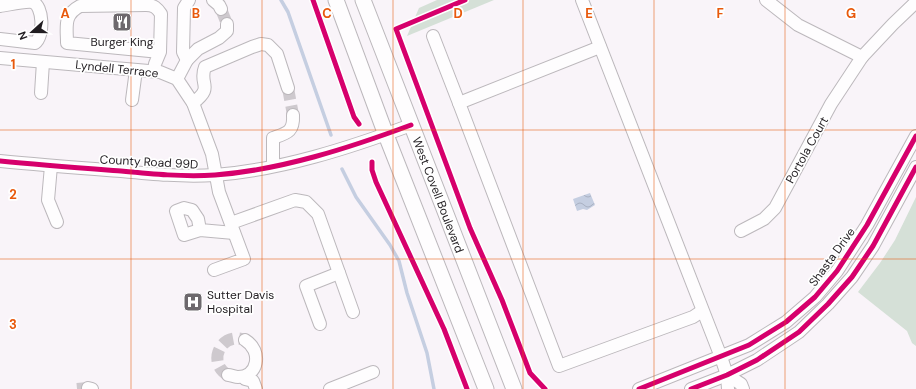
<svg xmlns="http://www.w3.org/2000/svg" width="916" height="389" font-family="'DM Sans',sans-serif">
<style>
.park{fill:#d5e0d7}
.water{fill:url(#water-waves)}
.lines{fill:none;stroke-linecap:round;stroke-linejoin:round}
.stream{stroke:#c5cee1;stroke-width:3.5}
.minor-tunnel{stroke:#cec9ce;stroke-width:12;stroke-dasharray:12 6;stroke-linecap:butt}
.minor-casing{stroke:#bcb8bc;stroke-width:14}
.major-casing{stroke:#bcb8bc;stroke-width:17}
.minor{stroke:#fefdfe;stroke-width:12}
.major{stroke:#fefdfe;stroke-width:15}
.cycleway-casing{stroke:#fff;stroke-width:8}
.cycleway{stroke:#d6006c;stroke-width:5}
.grid{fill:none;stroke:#e8590c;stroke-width:1;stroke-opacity:0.55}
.labels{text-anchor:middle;stroke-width:3.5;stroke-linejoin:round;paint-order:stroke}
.poi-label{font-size:12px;fill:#211d21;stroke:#fff}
.street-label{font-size:12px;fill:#211d21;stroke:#fff}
.grid-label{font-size:13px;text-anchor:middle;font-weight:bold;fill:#e8590c;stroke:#fff;stroke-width:3.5;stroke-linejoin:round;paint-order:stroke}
</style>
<defs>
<pattern id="water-waves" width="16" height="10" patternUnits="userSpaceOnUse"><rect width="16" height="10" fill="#c5cee1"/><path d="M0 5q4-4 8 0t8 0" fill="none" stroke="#a9b0c1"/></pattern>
</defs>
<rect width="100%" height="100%" fill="#f9f4f9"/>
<g class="park">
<polygon points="437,0 494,0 407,36 419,8"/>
<polygon points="916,197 916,346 912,343 907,331 858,292 880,263 895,240"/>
</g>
<polygon class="water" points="590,193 595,205 587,210 583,209 577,211 573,199"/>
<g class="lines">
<g class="stream">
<polyline points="281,0 288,12 331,135"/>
<polyline points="342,169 356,197 390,245 399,261 407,293 427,353 434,389"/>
</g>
<g class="minor-tunnel">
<polyline points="221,9 227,24"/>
<polyline points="288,88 293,115"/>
<path d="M228 375C206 363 221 331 245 340"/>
<polyline points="77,389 88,388"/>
</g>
<g class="minor-casing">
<g id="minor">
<polyline points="213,0 219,5 221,9"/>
<polyline points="582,0 721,357 727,375 728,389"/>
<polyline points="766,0 798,25 862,57"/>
<path d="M0 6C8 5 24 1 32 2 44 5 44 37 35 43L0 39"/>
<polyline points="433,36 459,103"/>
<polyline points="600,47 459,103 559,366 693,317 702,311"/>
<polyline points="0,58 160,72 177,79 193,103 212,154 219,192 244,259 214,270"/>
<polyline points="187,60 183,52 184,8 189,0"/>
<path d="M154 71 155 64 160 52 161 14C157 8 154 5 146 5L80 6C63 15 67 27 67 43L160 52"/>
<polyline points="177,79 187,60 198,49 219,38 227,31 227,24"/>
<polyline points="41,93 43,62"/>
<polyline points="132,100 136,70"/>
<path d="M193 103C215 86 198 85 205 67L252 47 261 44 268 45 277 54 288 88"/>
<path d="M0 161C40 165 81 168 121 171 152 174 183 177 215 175 281 170 349 148 411 125"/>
<polyline points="51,166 48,200 57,222"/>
<path d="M273 166V138C287 133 294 132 293 115"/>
<polyline points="231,223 295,200 306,202 318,214 353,312"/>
<polyline points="200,230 198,219 192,210 184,208 176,211 184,235 200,230 234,233"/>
<polyline points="741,231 764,219 775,208 831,104 862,57 893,24 916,2"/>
<polyline points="320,324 306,286 339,273"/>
<path d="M228 375C231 375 235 377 238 377 258 377 263 351 245 340"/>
<polyline points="727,375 741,384 743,389"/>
<polyline points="245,379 253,381 256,389"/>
<polyline points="88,388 92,389"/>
<polyline points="330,389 373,372"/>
<polyline points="639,389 749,345 786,322 815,297 837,271 867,225 916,136"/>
<polyline points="691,389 727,375 757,360 799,332 828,304 852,277 873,246 916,167"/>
</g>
</g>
<g class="major-casing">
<g id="major">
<polyline points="336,0 386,135 486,389"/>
<polyline points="363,0 514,389"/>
</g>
</g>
<use href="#minor" class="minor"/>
<use href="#major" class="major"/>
<g class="cycleway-casing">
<g id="cycleway">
<polyline points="313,0 354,117 359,124"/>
<polyline points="465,0 396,29 470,228 502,300 530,373 545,389"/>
<path d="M0 161C40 165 81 168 121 171 152 174 183 177 215 175 281 170 349 148 411 125"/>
<polyline points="372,162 372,170 376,182 444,329 467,389"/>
<polyline points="639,389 749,345 786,322 815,297 837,271 867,225 916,136"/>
<polyline points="691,389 727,375 757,360 799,332 828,304 852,277 873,246 916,167"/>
</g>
</g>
<use href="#cycleway" class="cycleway"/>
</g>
<path class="grid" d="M131 0V389M262 0V389M393 0V389M523 0V389M654 0V389M785 0V389M0 130H916M0 259H916"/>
<defs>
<g id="restaurant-square" transform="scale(1)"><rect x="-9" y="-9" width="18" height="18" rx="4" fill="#6d686d" stroke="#fff"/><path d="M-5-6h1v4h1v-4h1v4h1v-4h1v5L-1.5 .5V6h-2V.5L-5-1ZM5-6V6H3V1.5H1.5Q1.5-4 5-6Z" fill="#fff"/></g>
<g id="hospital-square" transform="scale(1)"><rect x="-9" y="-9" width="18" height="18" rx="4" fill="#6d686d" stroke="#fff"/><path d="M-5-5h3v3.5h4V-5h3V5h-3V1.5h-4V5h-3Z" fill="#fff"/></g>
</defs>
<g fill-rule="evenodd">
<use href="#restaurant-square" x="122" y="22"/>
<use href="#hospital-square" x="193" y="302"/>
</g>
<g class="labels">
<g class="poi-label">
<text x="122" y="46">Burger King</text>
<text x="207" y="299" text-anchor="start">Sutter Davis<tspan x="207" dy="14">Hospital</tspan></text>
</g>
<g class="street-label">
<text transform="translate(117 69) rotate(6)" y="4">Lyndell Terrace</text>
<text transform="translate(807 150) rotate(-61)" y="4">Portola Court</text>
<text transform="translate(149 162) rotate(3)" y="4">County Road 99D</text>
<text transform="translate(438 195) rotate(69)" y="4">West Covell Boulevard</text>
<text transform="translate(832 257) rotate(-54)" y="4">Shasta Drive</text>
</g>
</g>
<g class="grid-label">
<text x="65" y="18">A</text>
<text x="196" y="18">B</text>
<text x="327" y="18">C</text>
<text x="458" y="18">D</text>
<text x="589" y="18">E</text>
<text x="720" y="18">F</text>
<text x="851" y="18">G</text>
<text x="13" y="69">1</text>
<text x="13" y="199">2</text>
<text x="13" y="329">3</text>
</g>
<g transform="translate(32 32) rotate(249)" stroke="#ffffff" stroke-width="3" paint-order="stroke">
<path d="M0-3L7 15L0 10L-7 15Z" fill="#211d21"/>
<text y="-6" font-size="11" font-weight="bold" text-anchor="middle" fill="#211d21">N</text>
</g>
</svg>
